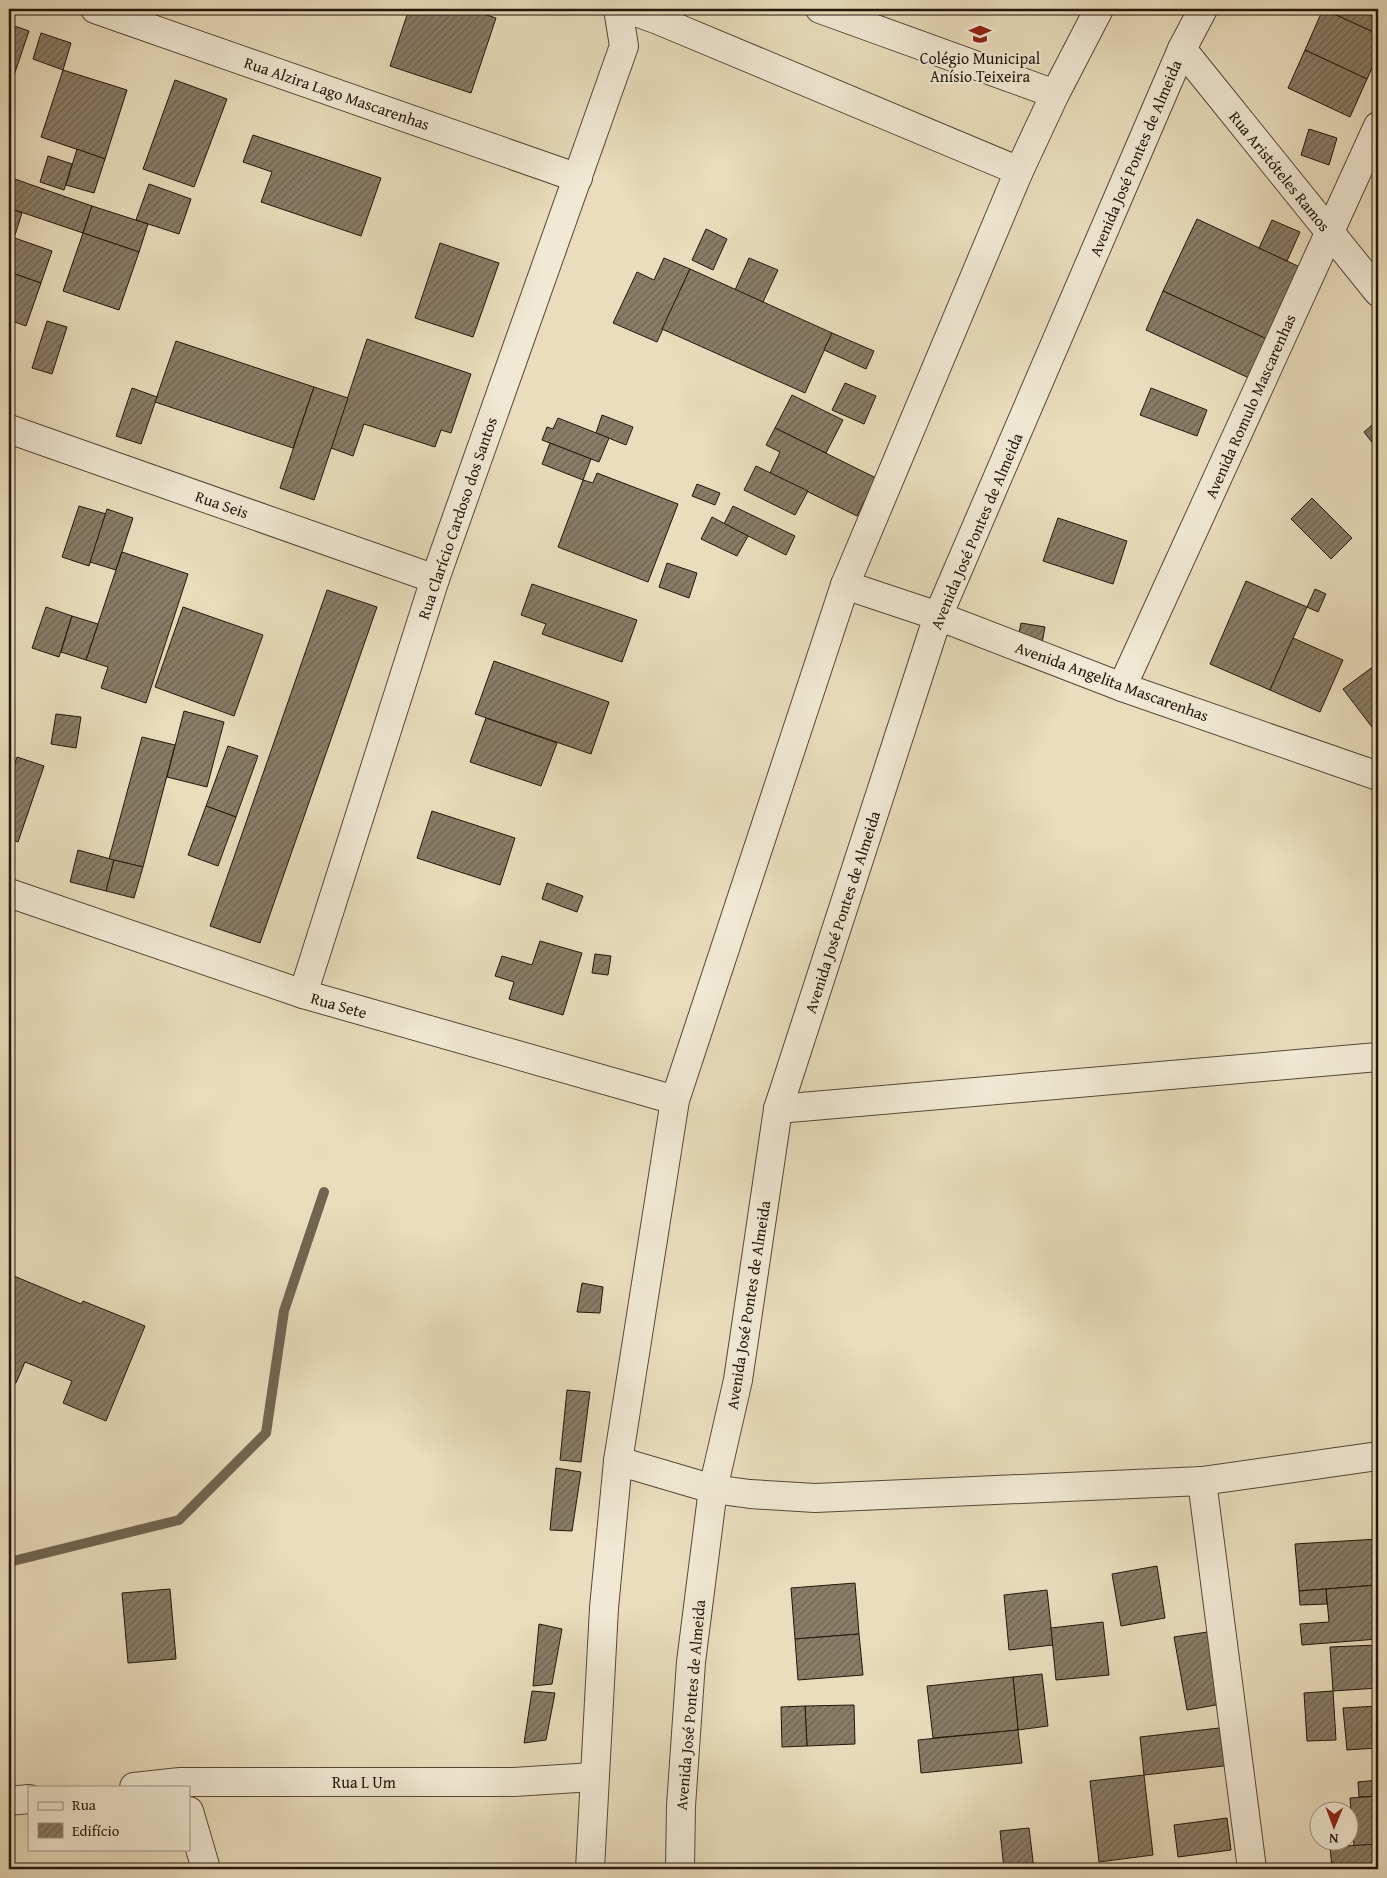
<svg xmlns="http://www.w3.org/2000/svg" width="1387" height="1878" font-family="'Gentium Book Plus',serif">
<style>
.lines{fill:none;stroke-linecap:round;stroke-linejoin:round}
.stream{stroke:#716551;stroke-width:10}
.building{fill:url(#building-hatch);stroke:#22160a}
.minor-casing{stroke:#544837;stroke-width:30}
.minor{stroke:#f1e9d4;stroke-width:28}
.labels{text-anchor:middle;stroke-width:4;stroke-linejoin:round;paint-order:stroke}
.poi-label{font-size:16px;fill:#22160a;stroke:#f1e9d4}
.street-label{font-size:16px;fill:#22160a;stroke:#f1e9d4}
</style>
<defs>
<pattern id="building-hatch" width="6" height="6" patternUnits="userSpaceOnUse" patternTransform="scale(1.25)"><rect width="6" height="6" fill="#897d67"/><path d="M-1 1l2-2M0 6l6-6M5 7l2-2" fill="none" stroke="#706553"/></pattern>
</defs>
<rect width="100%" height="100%" fill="#e9ddbd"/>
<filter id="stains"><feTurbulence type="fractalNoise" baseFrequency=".004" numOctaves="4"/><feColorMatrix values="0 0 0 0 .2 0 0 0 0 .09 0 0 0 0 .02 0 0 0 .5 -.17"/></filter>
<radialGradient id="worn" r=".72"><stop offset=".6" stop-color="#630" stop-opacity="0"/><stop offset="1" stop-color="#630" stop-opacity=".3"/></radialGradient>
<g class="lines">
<polyline class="stream" points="9,1562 179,1520 266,1433 284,1311 324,1192"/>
</g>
<g class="building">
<polygon points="409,9 468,9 496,18 471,93 390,66"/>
<polygon points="1323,9 1378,34 1378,55 1367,79 1305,50"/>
<polygon points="1323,9 1378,9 1378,34"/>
<polygon points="9,24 29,31 9,90"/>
<polygon points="41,33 71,43 63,70 33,59"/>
<polygon points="1305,50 1367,79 1350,117 1288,88"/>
<polygon points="63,70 127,90 105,159 41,137"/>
<polygon points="175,80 227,99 194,187 143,169"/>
<polygon points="1309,129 1337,138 1329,165 1301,155"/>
<polygon points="253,135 381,178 361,236 261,202 272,172 243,162"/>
<polygon points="77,149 105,159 94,193 66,185"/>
<polygon points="48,156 72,164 64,190 40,182"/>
<polygon points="9,177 92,206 83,233 9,208"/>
<polygon points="149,184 191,199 179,234 136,220"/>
<polygon points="92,206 148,224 139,252 83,233"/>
<polygon points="9,208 22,213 14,238 9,236"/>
<polygon points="1197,219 1302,268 1269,340 1163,291"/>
<polygon points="1272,220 1300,232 1287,261 1259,248"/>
<polygon points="706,229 727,239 713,270 692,260"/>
<polygon points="83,233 139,252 119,310 63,291"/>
<polygon points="9,236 52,251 41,283 9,272"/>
<polygon points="440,243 499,263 473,337 415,318"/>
<polygon points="664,258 690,269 657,342 613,323 637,272 654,280"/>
<polygon points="749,258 778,270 763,302 735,290"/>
<polygon points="690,269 832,333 805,393 662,329"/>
<polygon points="9,272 41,283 26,326 9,320"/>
<polygon points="1163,291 1269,340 1251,379 1146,330"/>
<polygon points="47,321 67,327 52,374 32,368"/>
<polygon points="832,333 874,351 866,369 824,350"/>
<polygon points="367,339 471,374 451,433 441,430 435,447 364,424 353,456 331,448"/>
<polygon points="176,341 314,387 293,448 155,402"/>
<polygon points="845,383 876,396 864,424 832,410"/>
<polygon points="314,387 348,398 314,500 280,488"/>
<polygon points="132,388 157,397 141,444 116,436"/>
<polygon points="1151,388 1207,410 1197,436 1140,415"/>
<polygon points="792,395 843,420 826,453 775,428"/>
<polygon points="602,415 633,427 626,445 596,433"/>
<polygon points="558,418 609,438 599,462 542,440 547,427 553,429"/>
<polygon points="1378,420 1378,450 1364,432"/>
<polygon points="775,428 876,478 857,516 770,473 780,452 766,445"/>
<polygon points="550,443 591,459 583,480 542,464"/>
<polygon points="756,466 808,491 795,515 744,490"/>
<polygon points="597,473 678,504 648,582 558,547 583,480 593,483"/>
<polygon points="697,484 720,493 715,505 692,496"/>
<polygon points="1312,498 1352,538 1331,559 1291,519"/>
<polygon points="79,506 106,514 89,566 62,557"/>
<polygon points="733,506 795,536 786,555 724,524"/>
<polygon points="107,509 133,518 116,570 90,562"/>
<polygon points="712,517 748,536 737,556 701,539"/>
<polygon points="1058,518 1127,541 1113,584 1043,561"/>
<polygon points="122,552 188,574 146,703 101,688 108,667 86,660"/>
<polygon points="667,563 697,573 689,598 659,587"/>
<polygon points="1246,581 1307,607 1270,690 1210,664"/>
<polygon points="532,584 637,620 622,662 542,634 546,624 521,615"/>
<polygon points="1315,589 1326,594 1318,612 1307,607"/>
<polygon points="327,590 377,607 260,943 210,926"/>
<polygon points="46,607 72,616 59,657 32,648"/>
<polygon points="183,607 263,635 234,716 155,687"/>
<polygon points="72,616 98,624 86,660 61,652"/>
<polygon points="1021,623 1045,627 1042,643 1018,638"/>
<polygon points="1293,638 1343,660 1320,712 1270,690"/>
<polygon points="494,661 609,702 591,754 475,714"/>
<polygon points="1378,663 1378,735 1343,689"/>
<polygon points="184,711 224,722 207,787 167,777"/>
<polygon points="56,714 81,717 76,748 51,744"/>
<polygon points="486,718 557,743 541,786 470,762"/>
<polygon points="142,737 175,745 143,867 109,859"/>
<polygon points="228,746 258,756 236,817 206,806"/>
<polygon points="17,757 44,766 18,842 9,838 9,782"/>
<polygon points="206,806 236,817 218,866 188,855"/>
<polygon points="432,811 515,838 500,885 417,858"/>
<polygon points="78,850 114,860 106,891 70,882"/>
<polygon points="114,860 143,867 134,898 106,891"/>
<polygon points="547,883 583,896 577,912 542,899"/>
<polygon points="540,941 582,953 563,1015 509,999 514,982 495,976 502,956 532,965"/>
<polygon points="595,954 611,956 608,975 592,973"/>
<polygon points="14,1276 81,1304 83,1301 145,1326 106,1421 63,1403 72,1381 25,1362 16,1383 9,1380 9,1288"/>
<polygon points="582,1283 603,1287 600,1313 577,1312"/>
<polygon points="567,1390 590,1392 581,1462 560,1460"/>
<polygon points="556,1468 581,1472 572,1531 550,1530"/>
<polygon points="1378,1539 1378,1585 1299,1591 1295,1544"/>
<polygon points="1157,1566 1165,1618 1121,1626 1112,1574"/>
<polygon points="855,1583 859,1634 795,1639 791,1588"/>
<polygon points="1378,1585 1378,1639 1302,1645 1300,1624 1329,1622 1326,1589"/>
<polygon points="170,1589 176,1659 128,1663 122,1593"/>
<polygon points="1326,1589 1327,1604 1300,1605 1299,1591"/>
<polygon points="1047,1590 1053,1645 1009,1650 1004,1595"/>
<polygon points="1103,1622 1109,1675 1056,1680 1051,1628"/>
<polygon points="539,1624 562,1629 552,1684 533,1686"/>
<polygon points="1221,1630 1233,1702 1187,1710 1174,1637"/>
<polygon points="859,1634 863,1675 798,1680 795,1639"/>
<polygon points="1378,1645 1378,1688 1333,1691 1330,1647"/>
<polygon points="1042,1674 1048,1726 1018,1730 1013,1677"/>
<polygon points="1013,1677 1018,1730 933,1738 927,1686"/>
<polygon points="532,1691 555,1693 546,1740 524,1743"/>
<polygon points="1333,1691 1336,1740 1307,1741 1304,1693"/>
<polygon points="854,1705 855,1744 807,1746 805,1706"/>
<polygon points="805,1706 807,1746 782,1747 781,1707"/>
<polygon points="1378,1706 1378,1748 1347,1750 1343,1708"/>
<polygon points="1228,1727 1232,1765 1144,1775 1140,1737"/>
<polygon points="1018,1730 1022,1763 921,1773 918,1740"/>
<polygon points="1144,1775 1153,1855 1099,1862 1090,1781"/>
<polygon points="1378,1780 1378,1796 1359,1797 1358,1782"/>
<polygon points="1378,1796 1378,1844 1354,1846 1350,1798"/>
<polygon points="1227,1818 1231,1850 1178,1857 1174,1825"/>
<polygon points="1029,1828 1034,1869 1004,1869 1000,1831"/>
<polygon points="1378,1844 1378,1869 1332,1869 1330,1847"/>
</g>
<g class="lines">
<g class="minor-casing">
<g id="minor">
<polyline points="95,9 578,178"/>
<polyline points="628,9 658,20 1019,171"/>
<polyline points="820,9 1055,94"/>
<polyline points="1182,49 1378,292"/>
<polyline points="9,429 435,579"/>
<polyline points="845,585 938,616 1122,687 1378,776"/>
<polyline points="1122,687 1378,126"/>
<polyline points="9,893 303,994 675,1100"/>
<polyline points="303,994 435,579 624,46 618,9"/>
<polyline points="778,1109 1378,1057"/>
<polyline points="618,1461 713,1489 750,1494 815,1498 1202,1481 1378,1456"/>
<polyline points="1202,1481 1252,1869"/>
<polyline points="134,1787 180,1782 514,1782 593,1777"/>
<polyline points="9,1801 29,1799"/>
<polyline points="189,1811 206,1869"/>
<polyline points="590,1869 604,1608 618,1461 675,1100 845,585 1019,171 1055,94 1099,9"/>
<polyline points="680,1869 681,1806 691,1662 713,1489 738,1380 778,1109 938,616 1182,49 1203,9"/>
</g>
</g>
<use href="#minor" class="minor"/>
</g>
<defs>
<g id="school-bare" transform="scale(1.725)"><path d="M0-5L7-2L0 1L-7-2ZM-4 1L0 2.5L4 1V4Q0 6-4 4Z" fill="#8f2418" stroke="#f1e9d4" stroke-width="2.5" paint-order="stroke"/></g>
</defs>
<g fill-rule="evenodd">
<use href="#school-bare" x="980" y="34"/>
</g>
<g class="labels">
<g class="poi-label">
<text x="980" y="64">Colégio Municipal<tspan x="980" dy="18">Anísio Teixeira</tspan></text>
</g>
<g class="street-label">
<text transform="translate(337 93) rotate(19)" y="6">Rua Alzira Lago Mascarenhas</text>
<text transform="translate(1135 158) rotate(-67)" y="6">Avenida José Pontes de Almeida</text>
<text transform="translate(1280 171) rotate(51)" y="6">Rua Aristóteles Ramos</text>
<text transform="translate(1250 406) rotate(-66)" y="6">Avenida Romulo Mascarenhas</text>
<text transform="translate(222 504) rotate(19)" y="6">Rua Seis</text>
<text transform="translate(457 518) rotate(-71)" y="6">Rua Clarício Cardoso dos Santos</text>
<text transform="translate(976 531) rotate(-67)" y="6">Avenida José Pontes de Almeida</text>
<text transform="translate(1112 681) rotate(20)" y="6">Avenida Angelita Mascarenhas</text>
<text transform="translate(842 912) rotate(-72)" y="6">Avenida José Pontes de Almeida</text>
<text transform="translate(339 1005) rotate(16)" y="6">Rua Sete</text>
<text transform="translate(748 1305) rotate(-81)" y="6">Avenida José Pontes de Almeida</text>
<text transform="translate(690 1705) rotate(-85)" y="6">Avenida José Pontes de Almeida</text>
<text x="364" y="1788">Rua L Um</text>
</g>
</g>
<rect width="1387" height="1878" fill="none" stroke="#e9ddbd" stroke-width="30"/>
<rect x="10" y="10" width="1367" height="1858" fill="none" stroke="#22160a" stroke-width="2.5"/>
<rect x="15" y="15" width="1357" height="1848" fill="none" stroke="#22160a"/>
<rect x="28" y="1786" width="162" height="65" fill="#f1e9d4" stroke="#9e9583"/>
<rect x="38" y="1802" width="25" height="8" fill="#f1e9d4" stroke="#9e9583"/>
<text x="72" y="1810" font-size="15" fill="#22160a">Rua</text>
<rect x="38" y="1823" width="25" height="15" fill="url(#building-hatch)" stroke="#9e9583"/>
<text x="72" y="1836" font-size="15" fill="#22160a">Edifício</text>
<g transform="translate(1334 1826) rotate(181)"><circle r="24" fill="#f1e9d4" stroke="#9e9583"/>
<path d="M0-4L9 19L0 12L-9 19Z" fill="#8f2418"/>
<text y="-8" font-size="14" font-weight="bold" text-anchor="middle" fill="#22160a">N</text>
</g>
<rect width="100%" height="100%" filter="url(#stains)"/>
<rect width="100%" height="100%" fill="url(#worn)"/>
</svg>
